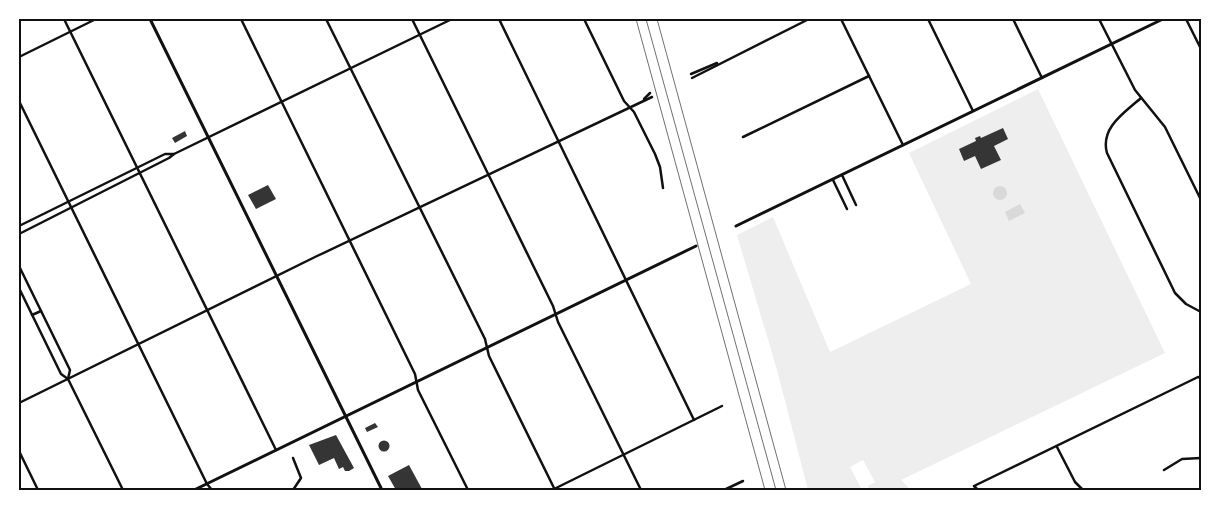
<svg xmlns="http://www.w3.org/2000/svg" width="1220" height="509" font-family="'Asap Condensed',sans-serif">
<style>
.green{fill:#eee}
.water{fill:#d9d9d9}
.building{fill:#353535}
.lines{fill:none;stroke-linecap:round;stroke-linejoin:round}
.minor{stroke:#111;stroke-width:2.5}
.tertiary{stroke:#111;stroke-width:3}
.secondary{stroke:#111;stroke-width:3}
.rail{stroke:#707070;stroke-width:1}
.neatline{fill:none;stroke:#111;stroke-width:2}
</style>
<rect width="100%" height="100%" fill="#fff"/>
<polygon class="green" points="1038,89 1165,353 901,480 911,490 869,490 868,486 875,482 863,460 850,467 862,490 808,490 777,370 737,235 773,217 830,352 971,284 909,153"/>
<g class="water">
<circle cx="1000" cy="193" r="7"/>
<polygon points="1020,204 1025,213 1009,221 1005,212"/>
</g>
<g class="building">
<polygon points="1003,128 1008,139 994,146 1001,160 981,169 975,156 964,161 959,149 976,141 975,138 980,136 981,138"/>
<polygon points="185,131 187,136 175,143 172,138"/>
<polygon points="268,185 276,199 256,209 248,195"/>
<polygon points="375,423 378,427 367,432 365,428"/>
<polygon points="336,435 354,468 349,471 345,471 343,467 339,469 334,458 319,465 309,445"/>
<circle cx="384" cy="446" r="5.5"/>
<polygon points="409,465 422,489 396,490 388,476"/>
</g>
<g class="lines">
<g class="minor">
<polyline points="64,19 276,450"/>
<polyline points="241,19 415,374 418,390 468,490"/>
<polyline points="326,19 485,339 489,356 555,490"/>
<polyline points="412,19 553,306 558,322 641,490"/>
<polyline points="499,19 694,420"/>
<polyline points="584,19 624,101 634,112 655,154 660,167 663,188"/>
<polyline points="841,19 903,145"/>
<polyline points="928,19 973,111"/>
<polyline points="1013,19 1042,78"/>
<polyline points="1099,19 1135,90 1165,127 1201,200"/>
<polyline points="1186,19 1201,49"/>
<polyline points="19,57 96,19"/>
<polyline points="691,74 717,63"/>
<polyline points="692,78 809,19"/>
<path d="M1141 98C1124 113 1100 128 1107 153L1175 293 1186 304 1201 312"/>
<polyline points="644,99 650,93"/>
<polyline points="19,101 207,484 212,490"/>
<polyline points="743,137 869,76"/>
<polyline points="842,175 856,205"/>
<polyline points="833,180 847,209"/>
<polyline points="19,226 165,154 174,154"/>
<polyline points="19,234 169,158 174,154 452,19"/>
<polyline points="19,266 70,370 68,379"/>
<polyline points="19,288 61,374 68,379 123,490"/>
<polyline points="32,315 41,311"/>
<polyline points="19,403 315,257 652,97"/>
<polyline points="1057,447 1075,482 1083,490"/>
<polyline points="19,451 38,490"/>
<polyline points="1164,470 1182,459 1201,458"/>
<polyline points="293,490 301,478 293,458"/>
<polyline points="552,490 722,406"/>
<polyline points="724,490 743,481"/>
<polyline points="978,490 974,486 1198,377 1201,378"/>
</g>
<g class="tertiary">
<polyline points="736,226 1163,19"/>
<polyline points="194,490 696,246"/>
</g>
<polyline class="secondary" points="150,19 382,490"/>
<g class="rail">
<polyline points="636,19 765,490"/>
<polyline points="646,19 776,490"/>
<polyline points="657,19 786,490"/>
</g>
</g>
<rect width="1220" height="509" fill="none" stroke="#ffffff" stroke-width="40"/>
<rect x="20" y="20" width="1180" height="469" class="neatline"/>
</svg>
